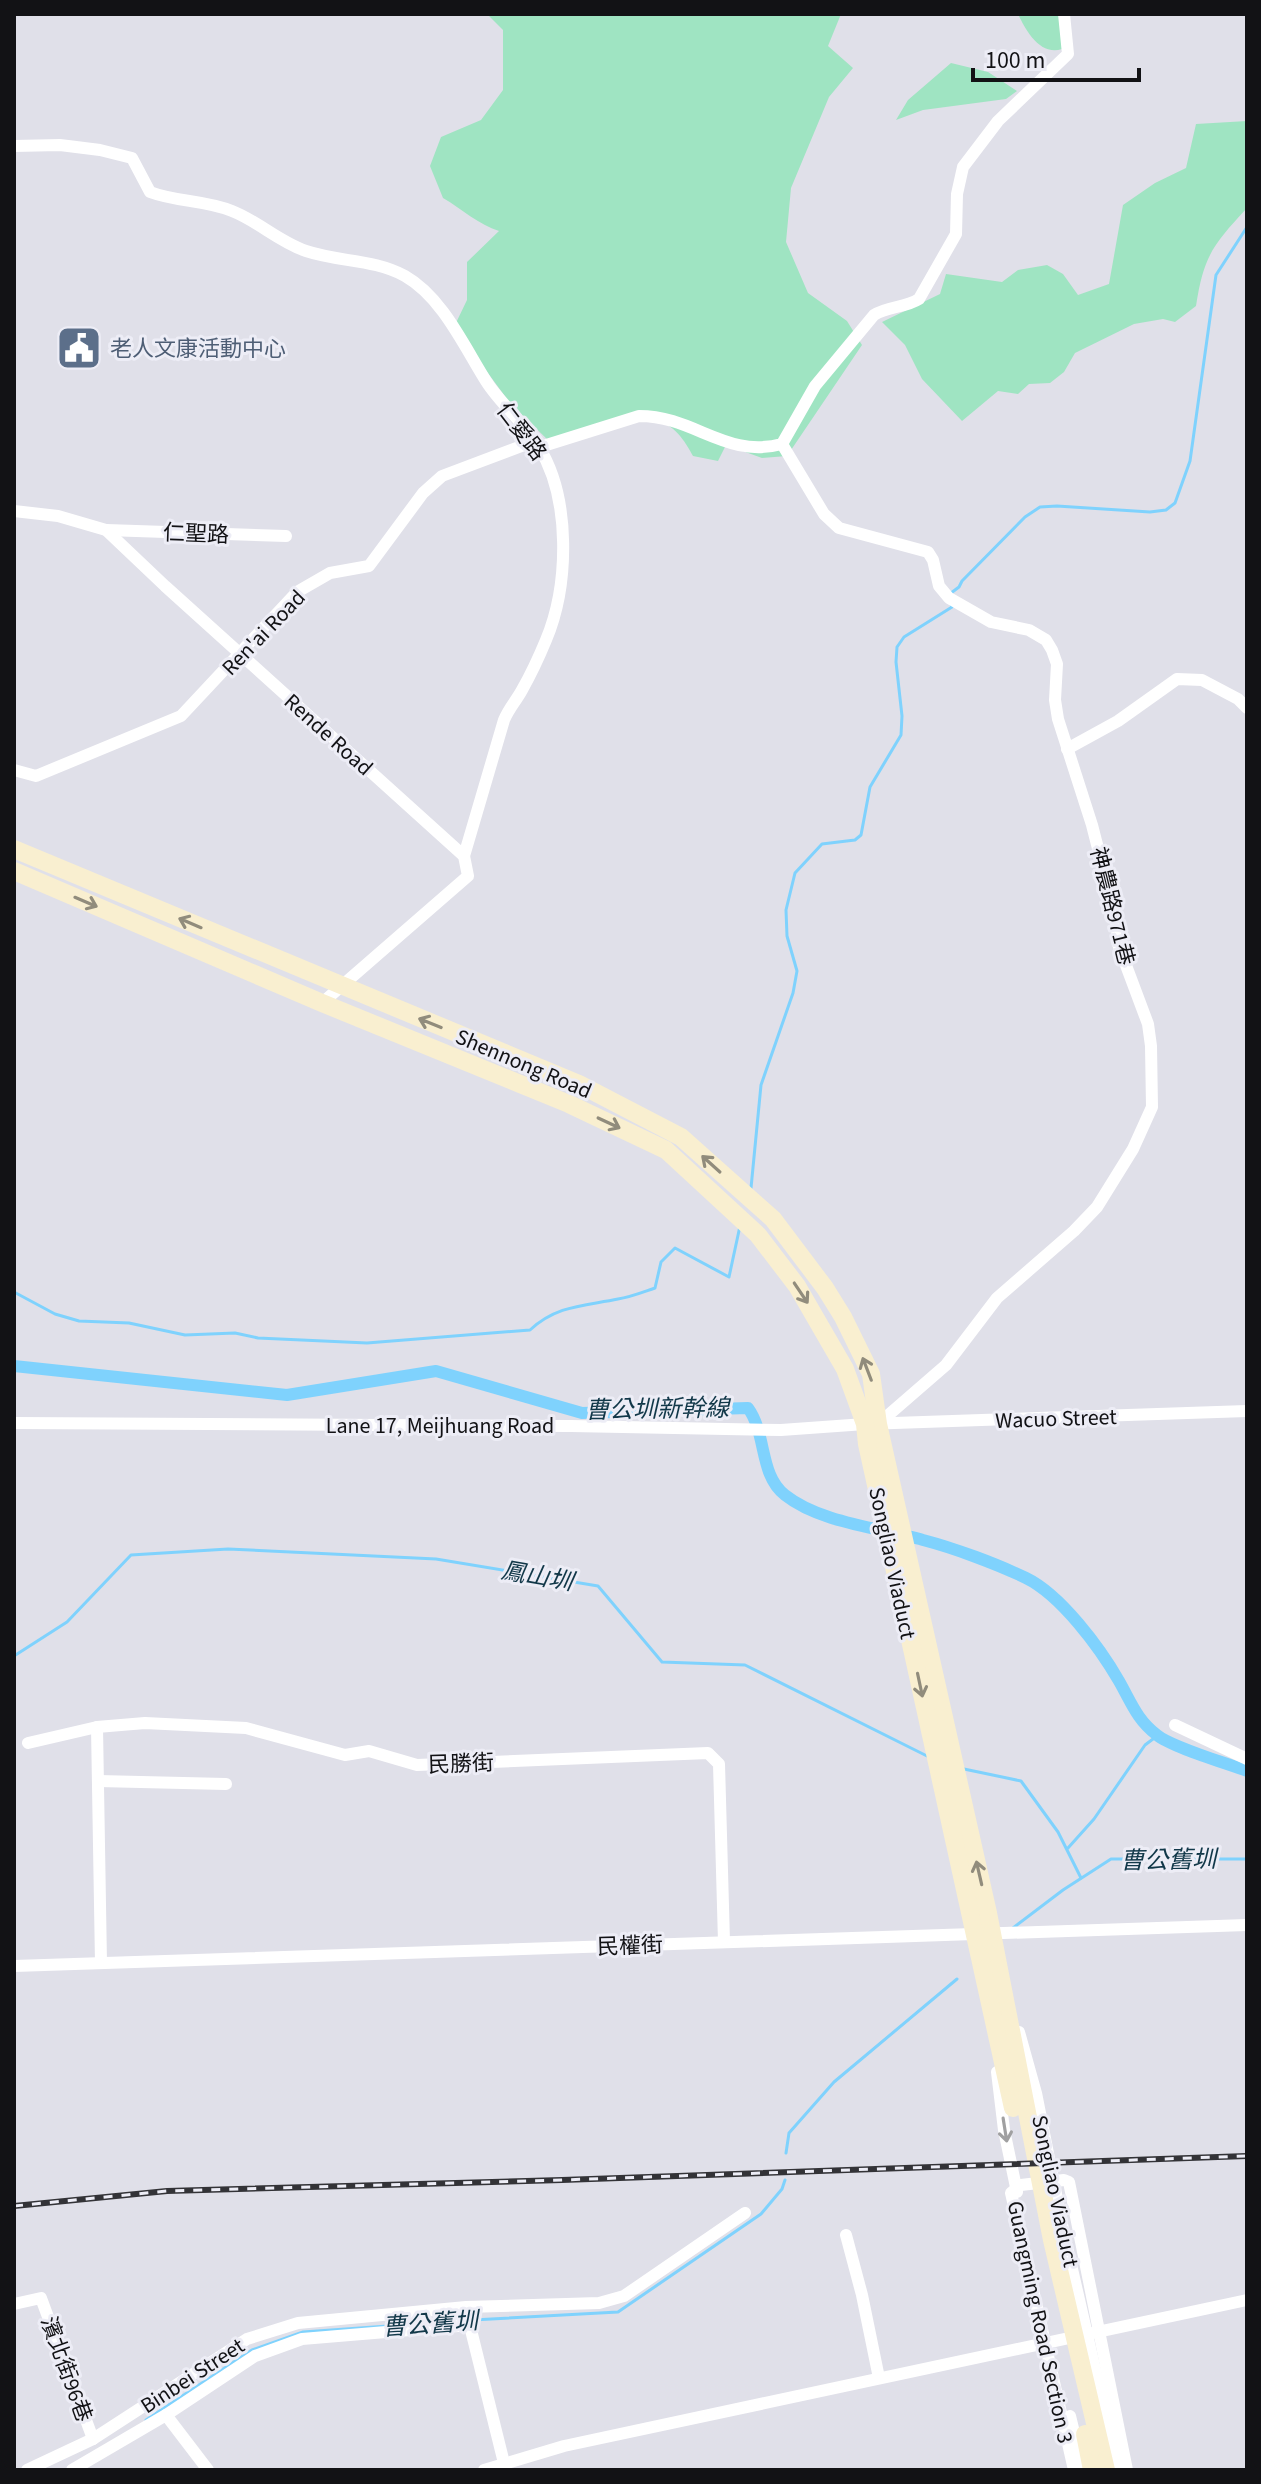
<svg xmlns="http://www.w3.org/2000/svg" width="1261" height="2484" font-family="'Source Sans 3','Noto Sans TC',sans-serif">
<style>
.green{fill:#9fe4c2}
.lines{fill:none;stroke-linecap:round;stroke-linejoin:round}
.stream{stroke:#7fd2fd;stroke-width:3}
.canal{stroke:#7fd2fd;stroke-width:12}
.street{stroke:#fff;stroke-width:12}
.secondary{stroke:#f9efd0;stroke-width:18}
.rail-casing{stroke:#333337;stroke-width:6}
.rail{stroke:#ededf6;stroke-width:3;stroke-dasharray:9;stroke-linecap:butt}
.oneway{stroke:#918c7c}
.oneway2{stroke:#a0a0a1}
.labels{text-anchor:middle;stroke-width:6;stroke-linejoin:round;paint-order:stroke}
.service-label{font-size:22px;fill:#4e5e75;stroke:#ededf6;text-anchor:start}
.street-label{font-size:22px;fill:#121215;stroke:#ededf6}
.water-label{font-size:24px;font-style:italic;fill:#123849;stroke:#ededf6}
</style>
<rect width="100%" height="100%" fill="#e0e0e9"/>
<g class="green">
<path d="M487 14H841L828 46 853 68 829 97 791 188 786 242 808 293 847 321 862 345 787 456 762 458 726 445 718 461 693 456C685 441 674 424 657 421 627 416 580 435 551 443L510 403 454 327 467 300V262L499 231C479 225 462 209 443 198L430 166 441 137 481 120 503 90V30Z"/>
<path d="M1018 14H1059L1062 49C1040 56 1026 31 1018 14Z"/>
<polygon points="951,63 988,72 1017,91 1006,99 923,110 896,120 908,100"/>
<path d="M1247 121V208C1213 245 1204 255 1196 306L1175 322 1163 319 1134 324 1075 353 1064 372 1050 383 1029 384 1018 394 998 391 962 421 922 379 905 345 882 322 940 294 946 274 1002 282 1018 270 1047 265 1063 274 1078 295 1109 284 1123 205 1155 183 1186 168 1196 124Z"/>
</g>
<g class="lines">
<g class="stream">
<polyline points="951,593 959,587 962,581 1025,517 1040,507 1057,506 1150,512 1166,510 1175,503 1190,461 1216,275 1247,227"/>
<polyline points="751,1188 761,1085 793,993 797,971 787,936 786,910 795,873 822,844 855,840 861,835 870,787 901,735 902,716 896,662 897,647 904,637 952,607 951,604"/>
<path d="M14 1292 55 1314 79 1321 129 1323 185 1335 235 1333 258 1338 367 1343 530 1330C557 1305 584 1306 618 1299 631 1297 643 1292 655 1288L661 1262 675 1248 729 1277 740 1226"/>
<polyline points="14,1656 67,1622 131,1555 228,1549 436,1559 598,1586 662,1662 745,1665 927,1756"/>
<polyline points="964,1769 1021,1781 1058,1832 1081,1878"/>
<polyline points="1068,1848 1094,1819 1145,1745 1157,1736"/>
<polyline points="1013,1928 1063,1890 1111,1859 1247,1859"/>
<polyline points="786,2153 789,2133 834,2082 957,1979"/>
<polyline points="473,2320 618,2312 761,2214 782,2189 785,2180"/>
<polyline points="146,2420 252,2350 303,2332 402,2325"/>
</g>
<path class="canal" d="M14 1366 287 1395 436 1371 582 1413 748 1408C767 1434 759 1475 785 1495 820 1523 881 1528 923 1540 954 1548 997 1564 1026 1578 1061 1595 1100 1648 1119 1681 1131 1702 1137 1720 1157 1735 1171 1747 1226 1763 1247 1771"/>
<g class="street">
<path d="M14 146 60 145 100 150 132 158 150 192C176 202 205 200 232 211 258 221 279 242 306 251 339 262 374 259 405 276 442 297 464 346 486 381 501 405 525 423 539 447 571 499 569 585 546 640 539 657 531 674 522 690 516 701 509 708 504 720L464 856"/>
<polyline points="782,444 824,514 839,528 928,552 933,560 939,586 949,598 991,622 1029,630 1046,640 1052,650 1057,664 1055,700 1058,719 1092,825 1116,919 1118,944 1148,1024 1151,1046 1152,1107 1133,1149 1097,1207 1074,1231 997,1298 946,1365 878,1424"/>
<path d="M540 447 639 416C695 416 725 459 782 444L815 386 874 315C888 306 905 308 919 299L956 234 957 194 963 167 998 121 1068 54 1064 14"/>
<polyline points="14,511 58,516 106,530 165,586 464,856 468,876 322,1003"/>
<polyline points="106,530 286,536"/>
<polyline points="1067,749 1118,721 1177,679 1202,680 1238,699 1247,708"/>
<polyline points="14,770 36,776 181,716 297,592 330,573 369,566 423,493 442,476 535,441"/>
<polyline points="14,1423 571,1426 781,1430 865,1424 1247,1411"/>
<polyline points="1175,1725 1247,1759"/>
<polyline points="97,1727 101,1963"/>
<polyline points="28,1743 97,1727 145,1723 246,1728 345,1755 369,1751 417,1765 708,1753 719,1764 724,1942"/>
<polyline points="98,1781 226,1784"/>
<polyline points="14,1966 1247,1925"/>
<polyline points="1019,2032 1036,2093 1064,2234 1118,2470"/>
<polyline points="997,2072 1004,2130 1017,2192"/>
<polyline points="846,2235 862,2295 879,2378"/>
<polyline points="14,2304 41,2298 93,2439"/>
<polyline points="468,2318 505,2467"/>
<polyline points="166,2415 208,2470"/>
<polyline points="1070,2416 1083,2470"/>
<polyline points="27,2470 93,2439 247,2339 298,2323 466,2307 599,2303 624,2296 745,2213"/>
<polyline points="72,2470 166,2415 255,2356 302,2339 470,2325"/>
<polyline points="484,2470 564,2446 1247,2300"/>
<polyline points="1074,2470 1011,2193 1021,2185 1064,2180 1069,2182 1127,2470"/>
</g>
<g class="secondary">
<polyline points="14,849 579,1084 681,1137 773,1219 825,1288 843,1317 871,1374 878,1424 988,1913 1052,2240 1106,2470"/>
<polyline points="14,871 322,1003 569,1104 666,1150 758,1235 797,1286 845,1369 865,1424 867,1444 1013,2108"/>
<polyline points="1085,2434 1092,2470"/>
</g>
<g class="rail-casing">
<polyline id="rail" points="14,2206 167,2191 562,2180 1247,2156"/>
</g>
<use href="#rail" class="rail"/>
</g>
<defs><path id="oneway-shaft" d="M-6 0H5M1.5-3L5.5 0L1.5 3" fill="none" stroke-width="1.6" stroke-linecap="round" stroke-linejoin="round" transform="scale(2)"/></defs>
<g class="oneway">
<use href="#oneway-shaft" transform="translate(86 902) rotate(23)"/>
<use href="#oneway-shaft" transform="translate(190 923) rotate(-157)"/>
<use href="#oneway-shaft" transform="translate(430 1023) rotate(-158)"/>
<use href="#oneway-shaft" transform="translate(609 1123) rotate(25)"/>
<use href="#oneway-shaft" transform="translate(711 1164) rotate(-138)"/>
<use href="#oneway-shaft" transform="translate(801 1293) rotate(56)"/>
<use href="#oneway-shaft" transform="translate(867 1369) rotate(-111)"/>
<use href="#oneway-shaft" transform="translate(920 1685) rotate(78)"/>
<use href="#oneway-shaft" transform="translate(979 1873) rotate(-103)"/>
</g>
<use class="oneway2" href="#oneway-shaft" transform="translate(1005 2130) rotate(81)"/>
<defs>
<g id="civic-square" transform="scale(2.3)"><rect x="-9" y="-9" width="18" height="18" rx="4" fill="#5c6f8a" stroke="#ededf6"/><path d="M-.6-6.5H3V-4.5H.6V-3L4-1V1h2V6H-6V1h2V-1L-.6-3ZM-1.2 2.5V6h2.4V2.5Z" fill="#fff"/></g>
</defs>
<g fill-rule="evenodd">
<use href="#civic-square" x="79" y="348"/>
</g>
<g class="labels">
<g class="service-label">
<text x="110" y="356">老人文康活動中心</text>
</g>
<g class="street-label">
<text transform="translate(522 431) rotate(53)" y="8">仁愛路</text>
<text transform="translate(196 533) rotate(2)" y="8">仁聖路</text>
<text transform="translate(263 632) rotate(-46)" y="8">Ren'ai Road</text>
<text transform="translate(329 734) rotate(42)" y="8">Rende Road</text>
<text transform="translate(1113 906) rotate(76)" y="8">神農路971巷</text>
<text transform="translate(524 1063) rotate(23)" y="8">Shennong Road</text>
<text transform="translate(1056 1418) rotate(-2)" y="8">Wacuo Street</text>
<text x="440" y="1433">Lane 17, Meijhuang Road</text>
<text transform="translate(893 1563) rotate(78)" y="8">Songliao Viaduct</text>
<text transform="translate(461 1763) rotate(-2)" y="8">民勝街</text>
<text transform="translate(630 1945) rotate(-2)" y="8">民權街</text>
<text transform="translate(1056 2191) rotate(78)" y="8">Songliao Viaduct</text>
<text transform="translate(1041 2322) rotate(78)" y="8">Guangming Road Section 3</text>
<text transform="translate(67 2369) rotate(70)" y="8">濱北街96巷</text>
<text transform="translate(192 2375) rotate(-33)" y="8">Binbei Street</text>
</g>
<g class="water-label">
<text transform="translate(657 1409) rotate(-1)" y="8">曹公圳新幹線</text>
<text transform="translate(537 1576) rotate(10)" y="8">鳳山圳</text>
<text transform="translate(1168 1860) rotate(-1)" y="8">曹公舊圳</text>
<text transform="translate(430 2324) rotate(-4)" y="8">曹公舊圳</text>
</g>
</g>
<rect width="1261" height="2484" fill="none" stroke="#121215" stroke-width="32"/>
<path d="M973 68v12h166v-12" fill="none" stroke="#121215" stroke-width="4"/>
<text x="985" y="68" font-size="24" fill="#121215" stroke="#ededf6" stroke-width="6" paint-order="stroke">100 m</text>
</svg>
